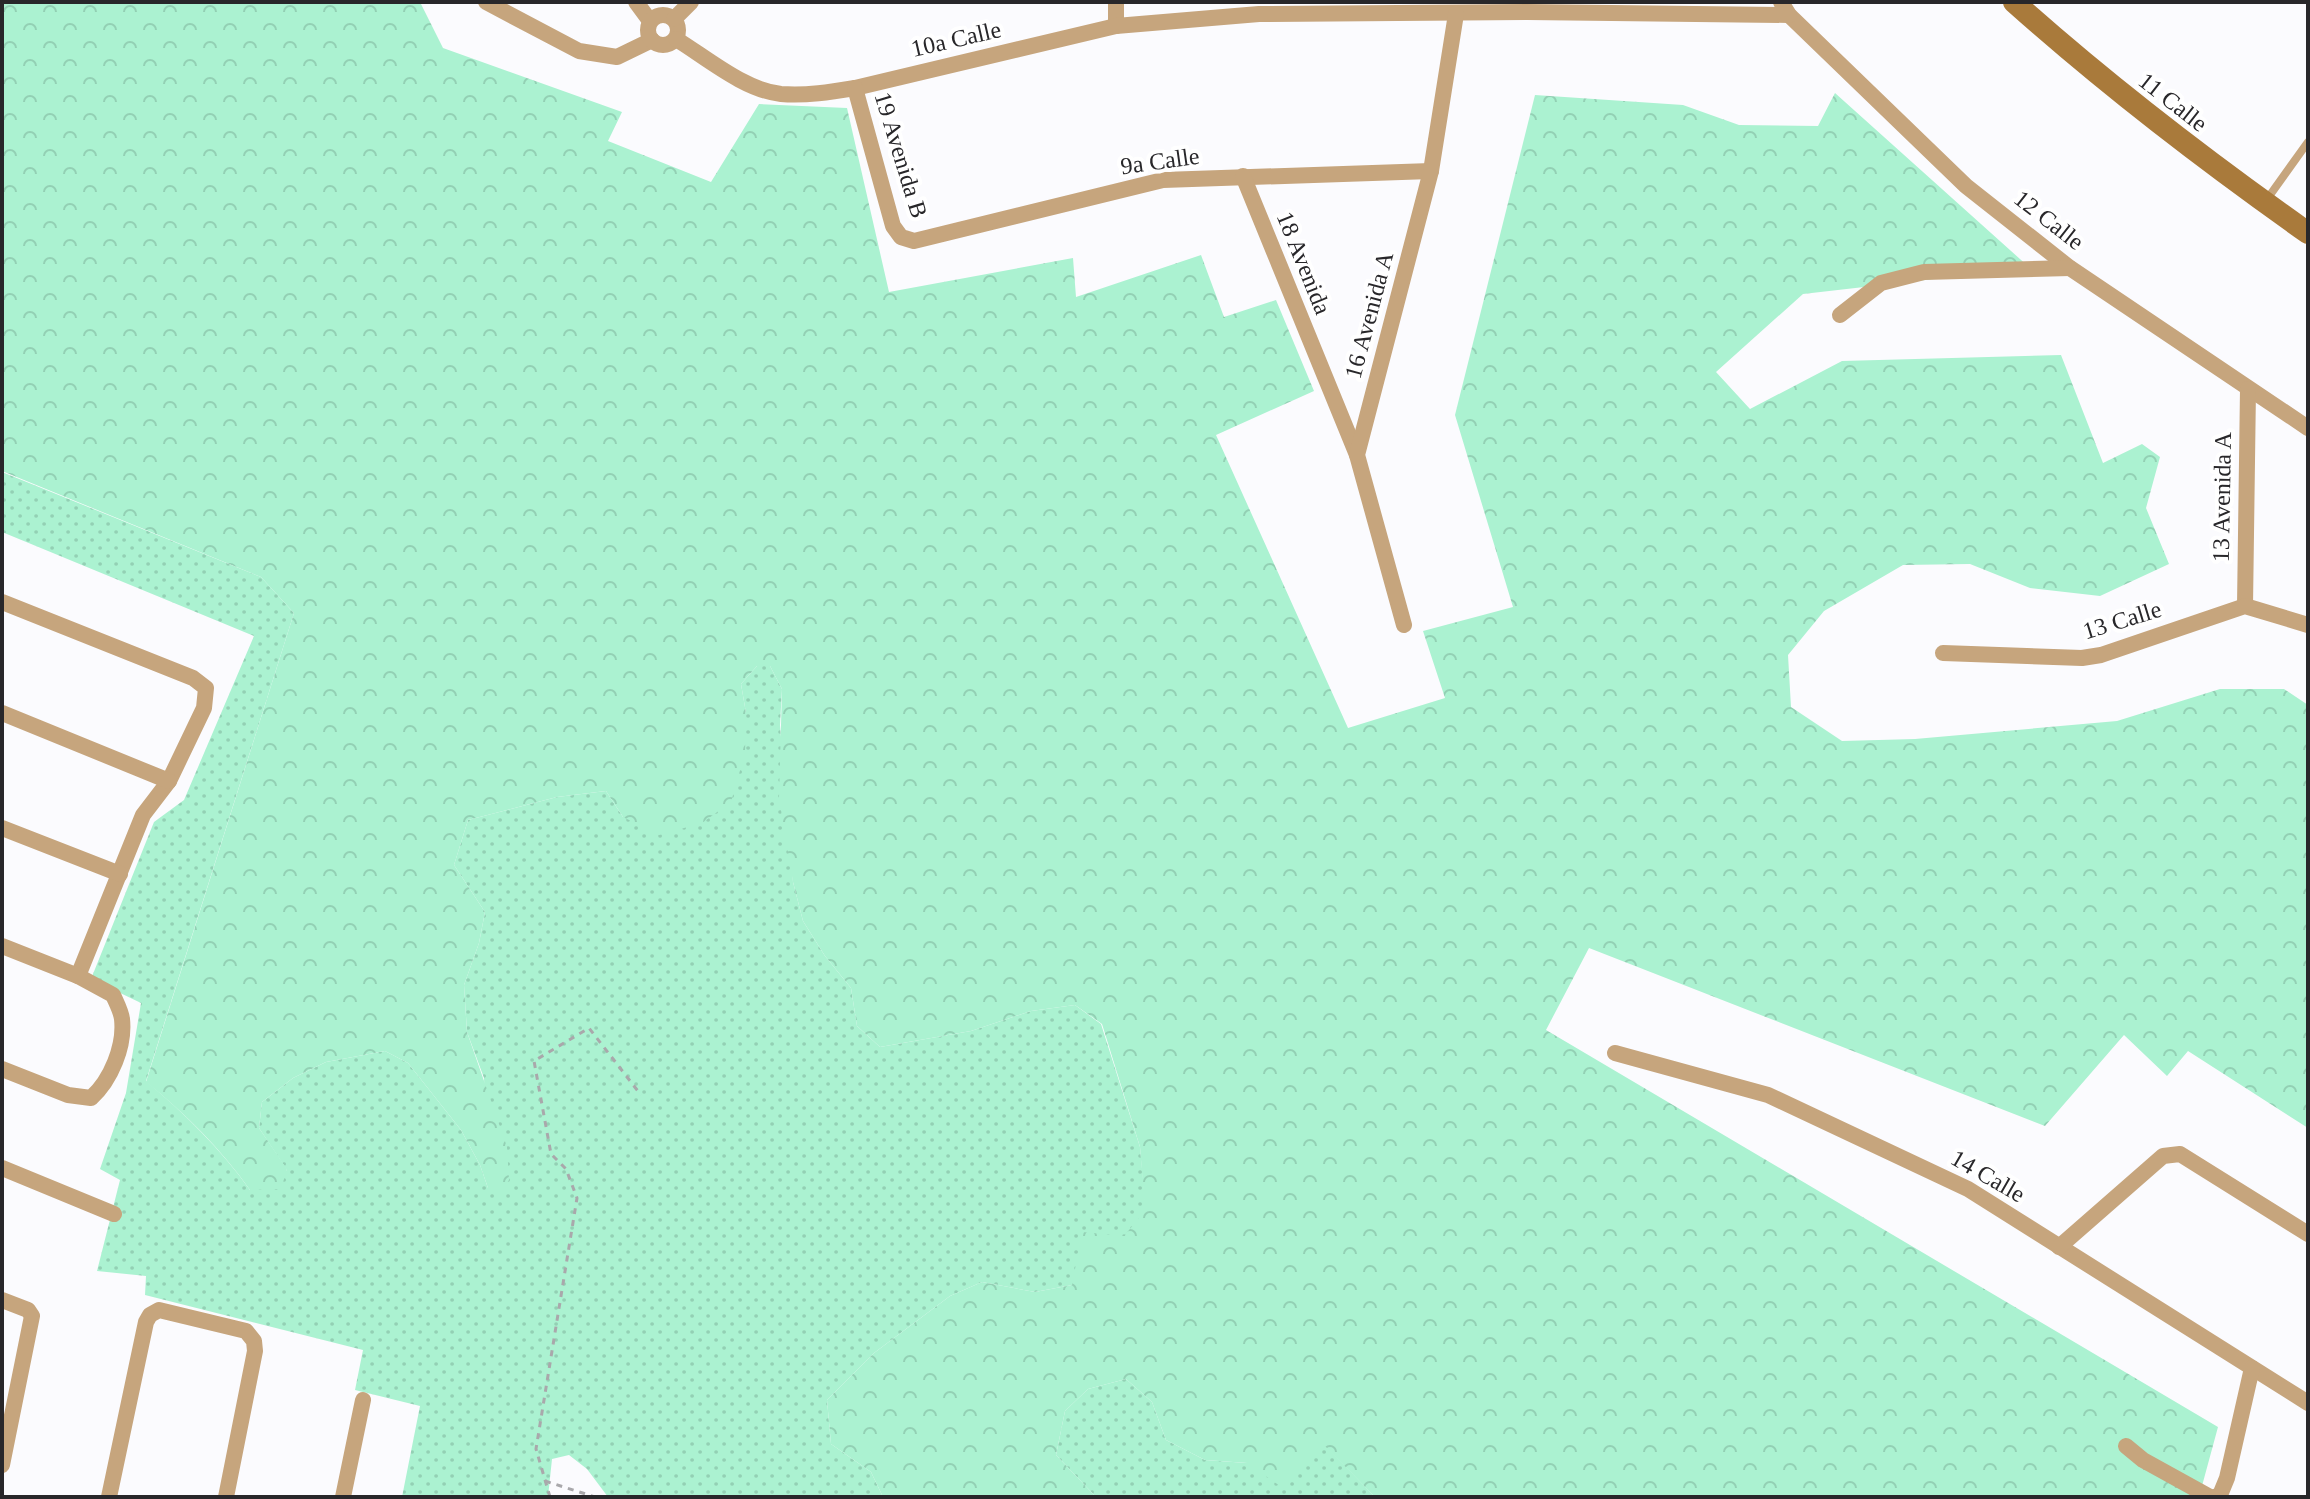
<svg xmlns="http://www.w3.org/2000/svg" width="2310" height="1499" font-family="'Times New Roman',serif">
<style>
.grass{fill:url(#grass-dots)}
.forest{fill:url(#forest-crowns)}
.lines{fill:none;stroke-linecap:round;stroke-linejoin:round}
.path{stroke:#a9a8ab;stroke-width:3;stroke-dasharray:6 6;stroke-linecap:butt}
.lane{stroke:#c6a57d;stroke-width:8}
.street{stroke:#c6a57d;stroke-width:16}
.secondary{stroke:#a97a3b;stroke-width:22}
.labels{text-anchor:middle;stroke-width:8;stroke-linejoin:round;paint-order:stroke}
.street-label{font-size:24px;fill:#28272a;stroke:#fff}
</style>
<defs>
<pattern id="grass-dots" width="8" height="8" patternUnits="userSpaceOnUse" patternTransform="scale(2)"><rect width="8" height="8" fill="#abf2d1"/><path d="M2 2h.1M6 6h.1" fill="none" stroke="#93d0b4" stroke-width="1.8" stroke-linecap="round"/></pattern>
<pattern id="forest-crowns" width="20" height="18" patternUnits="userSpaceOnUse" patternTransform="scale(2)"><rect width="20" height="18" fill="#abf2d1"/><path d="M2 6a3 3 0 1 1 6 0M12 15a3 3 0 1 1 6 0" fill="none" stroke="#93d0b4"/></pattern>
</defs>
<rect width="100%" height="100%" fill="#fbfbfe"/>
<g class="grass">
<path d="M2 472 261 577 294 613 146 1081C184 1113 221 1149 250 1190L287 1170 259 1128 262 1102 293 1078 326 1062 385 1051 408 1063 461 1130 480 1165 488 1188 484 1078 467 1032 464 985 479 943 485 912 454 865 468 820 557 797 606 791 623 817 746 713 741 684 757 666H770L782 689 780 725 793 882 803 921 825 956 851 988 857 1026 880 1047 971 1031 1031 1011 1075 1005 1101 1024 1140 1147 1146 1211 1125 1236 1072 1285 1035 1292 982 1282 950 1296 874 1353 827 1400 831 1444 871 1472 883 1497H608L587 1469 569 1455 552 1459 548 1497H402L420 1406 355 1390 363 1350 145 1295 146 1276 97 1271 120 1180 100 1169 126 1093 141 1003 91 979 154 822 184 800 254 636 2 532Z"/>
<polygon points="1126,1379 1152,1402 1166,1440 1205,1460 1247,1463 1325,1445 1375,1497 1096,1497 1056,1455 1065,1411 1088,1389"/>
</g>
<path class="forest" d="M2 2H420L443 48 622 112 608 141 711 182 759 104 847 108 889 292 1073 258 1076 297 1201 255 1224 317 1276 300 1314 391 1216 435 1348 728 1445 698 1423 631 1513 607 1455 415 1535 95 1683 105 1739 125 1818 126 1835 93 2030 268 1803 294 1716 372 1750 409 1842 361 2061 355 2103 463 2142 444 2160 457 2146 508 2169 564 2100 596 2030 588 1970 564 1903 565 1824 611 1788 655 1791 707 1842 741 1915 739 2117 721 2220 689H2284L2308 705V1128L2188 1051 2167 1076 2124 1035 2045 1126 1589 948 1546 1030 2218 1427 2199 1497H1375L1325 1446 1280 1486 1247 1463 1205 1460 1166 1440 1152 1402 1126 1379 1088 1389 1065 1411 1056 1455 1096 1497H883L871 1472 831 1444 827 1400 874 1353 950 1296 982 1282 1035 1292 1072 1285 1082 1232 1124 1236 1145 1211 1140 1147 1102 1024 1075 1005 1031 1011 971 1031 880 1047 857 1026 851 988 825 956 803 921 793 882 779 798 782 689 770 666H757L741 684 746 713 745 753 731 802 702 823 659 835 623 817 606 791 557 797 468 820 454 865 485 912 479 943 464 985 467 1032 507 1147 509 1180 498 1195 488 1188 480 1165 461 1130 408 1063 385 1051 326 1062 293 1078 262 1102 259 1128 287 1169 281 1189 250 1190C221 1149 185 1113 146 1082L294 613 261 577 2 471Z"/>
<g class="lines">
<g class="path">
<polyline points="545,1481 595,1497"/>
<polyline points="550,1497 536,1449 577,1198 566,1169 551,1154 534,1061 589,1028 641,1095"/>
</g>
<polyline class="lane" points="2265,202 2308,142"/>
<g class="street">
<polyline points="486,2 579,51 617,57 652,40"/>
<polyline points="636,2 650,21"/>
<polyline points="1116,2 1116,26"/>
<polyline points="1781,2 1789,15 1966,186 2070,268 2308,428"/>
<circle cx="663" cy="30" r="15"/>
<polyline points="674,19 691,2"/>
<path d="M676 39C707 58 744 90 781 94 806 96 831 92 855 88L1116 26 1259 14 1527 12 1789 15"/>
<polyline points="855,88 893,226 901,237 914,241 1163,180 1431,171"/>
<polyline points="1243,176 1357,455"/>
<polyline points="1840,315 1881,283 1924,272 2070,268"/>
<polyline points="2,602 193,678 206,688 204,708 169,781 143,815 78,976"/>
<polyline points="2245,606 2248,389"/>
<polyline points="1404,625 1357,455 1431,171 1456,14"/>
<polyline points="1943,653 2082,658 2101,655 2245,606 2308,625"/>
<polyline points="2,713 169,781"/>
<polyline points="2,828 120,874"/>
<path d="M2 946 78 976 113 995C116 1002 121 1011 122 1019 125 1046 111 1080 91 1098L68 1095 2 1069"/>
<polyline points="1615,1053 1768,1095 1968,1189 2308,1403"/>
<polyline points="2,1168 114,1214"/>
<polyline points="2059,1247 2163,1156 2180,1154 2308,1234"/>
<polyline points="2,1300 28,1310 32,1316 2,1465"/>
<polyline points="2126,1446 2143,1460 2210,1497"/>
<polyline points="109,1497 146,1322 150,1315 159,1310 246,1331 254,1341 255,1351 226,1497"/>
<polyline points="343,1497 363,1400"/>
<polyline points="2215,1497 2220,1495 2227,1478 2252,1368"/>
</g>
<path class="secondary" d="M2014 2C2108 86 2206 161 2308 233"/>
</g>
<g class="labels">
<g class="street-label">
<text transform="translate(956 39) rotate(-13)" y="8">10a Calle</text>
<text transform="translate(2173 102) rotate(38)" y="8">11 Calle</text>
<text transform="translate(901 155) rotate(73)" y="8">19 Avenida B</text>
<text transform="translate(1160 161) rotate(-8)" y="8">9a Calle</text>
<text transform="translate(2049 220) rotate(38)" y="8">12 Calle</text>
<text transform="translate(1304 263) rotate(68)" y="8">18 Avenida</text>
<text transform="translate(1369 315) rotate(-75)" y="8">16 Avenida A</text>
<text transform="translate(2222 497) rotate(-89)" y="8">13 Avenida A</text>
<text transform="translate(2122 620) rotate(-17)" y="8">13 Calle</text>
<text transform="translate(1988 1176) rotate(30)" y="8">14 Calle</text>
</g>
</g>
<rect width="2310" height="1499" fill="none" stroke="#28272a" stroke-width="8"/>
</svg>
